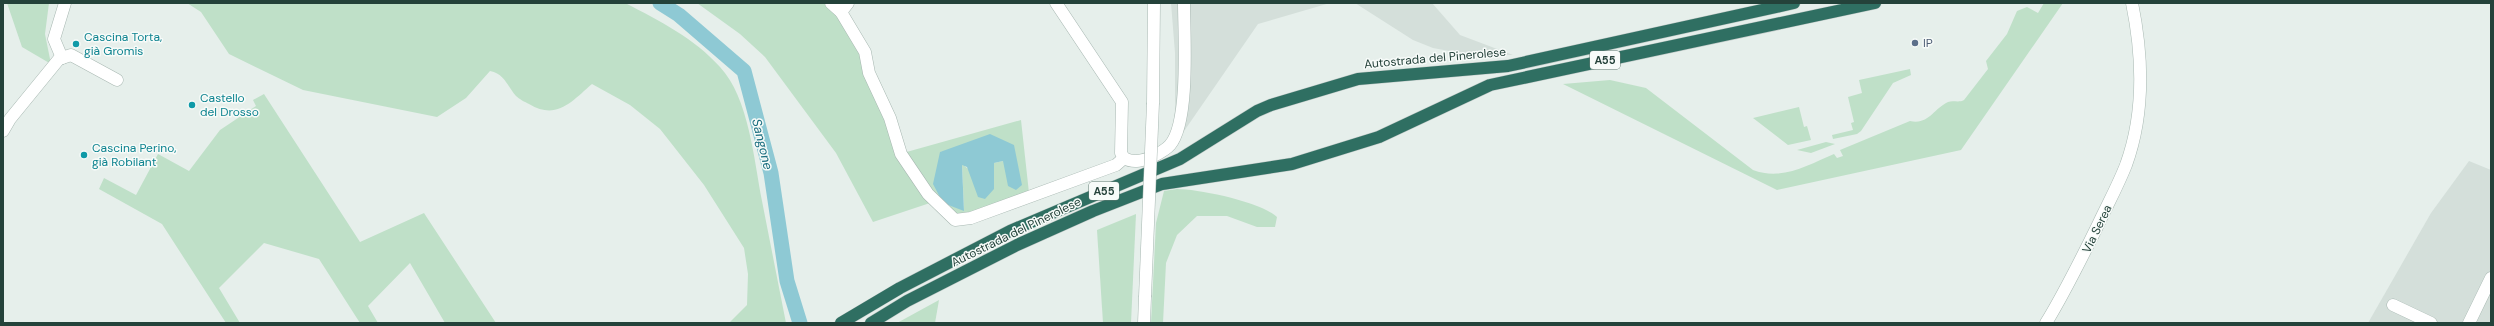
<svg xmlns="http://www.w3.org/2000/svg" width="2494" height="326" font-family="'DM Sans',sans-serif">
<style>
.built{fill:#d4dfda}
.green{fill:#bfe0c8;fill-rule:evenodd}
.water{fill:#8ec9d4}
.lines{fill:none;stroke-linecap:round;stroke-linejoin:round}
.river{stroke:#8ec9d4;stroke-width:15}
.minor-casing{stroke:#a8b8b2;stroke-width:13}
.highway-casing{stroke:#c2cac8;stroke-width:13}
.minor{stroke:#fff;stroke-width:12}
.highway{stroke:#2f6f62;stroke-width:12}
.minor-bridge-casing{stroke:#a8b8b2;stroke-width:13;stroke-linecap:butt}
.minor-bridge{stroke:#fff;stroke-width:12}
.service-dot{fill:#5c6f8a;stroke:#f7fbf9;stroke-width:1.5}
.culture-dot{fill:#0f9aa8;stroke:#f7fbf9;stroke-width:1.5}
.labels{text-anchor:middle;stroke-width:3;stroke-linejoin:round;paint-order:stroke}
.shield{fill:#f7fbf9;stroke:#637a73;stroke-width:1}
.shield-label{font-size:11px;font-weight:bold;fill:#24423a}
.culture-label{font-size:12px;fill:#0d838f;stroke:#f7fbf9;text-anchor:start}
.service-label{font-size:12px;fill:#4e5e75;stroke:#f7fbf9;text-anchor:start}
.street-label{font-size:12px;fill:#24423a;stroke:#f7fbf9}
.water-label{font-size:13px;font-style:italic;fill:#1c6f80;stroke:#f7fbf9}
</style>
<rect width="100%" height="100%" fill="#e6efeb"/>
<g class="built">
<polygon points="1171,3 1330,3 1258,24 1171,150 1175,110 1175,53"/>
<polygon points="1355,3 1432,3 1460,35 1513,55 1465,54 1433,48 1413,40"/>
<polygon points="2469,161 2491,170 2491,323 2368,323 2431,213"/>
</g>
<g class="green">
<polygon points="7,3 49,3 45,34 51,64 22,47"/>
<path d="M187 3H625C660 21 694 38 720 67 749 98 754 160 762 201 770 242 778 282 786 323H729L747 305 748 274 744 248 704 185 660 129 630 105 592 84C572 101 557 121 529 104 525 102 519 99 516 96 507 86 505 74 490 71L466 98 437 117 303 90 229 54 201 12Z"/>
<polygon points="697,3 845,3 846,21 882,104 933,202 873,222 836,153 765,57 740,34"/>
<path d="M2044 3H2063L1961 150 1777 190 1563 84 1610 80 1646 88 1753 170C1782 181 1808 165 1834 154L1837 158 1843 156 1840 150 1910 121C1929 125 1933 109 1948 102 1953 100 1959 103 1964 100L1988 69 1986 61 2007 34 2017 11 2027 7 2038 13Z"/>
<polygon points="1910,69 1911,75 1893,83 1861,131 1857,134 1833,139 1832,135 1853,130 1851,123 1854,122 1848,97 1862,93 1859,80"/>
<polygon points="264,94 360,242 424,213 496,323 445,323 410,263 368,306 378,323 360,323 319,259 264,243 219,288 240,323 226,323 162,224 99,189 104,178 136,195 158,154 189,171 220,130 256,106 253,100"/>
<polygon points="1799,107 1804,127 1807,126 1811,140 1788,145 1753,118"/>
<path d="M1021 120 1029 193 971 216 951 214 903 153ZM1014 145 1003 161 994 163V189L962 164 964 210 943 203 940 152Z"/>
<polygon points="1826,142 1835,144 1811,153 1797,150"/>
<path d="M1177 189C1199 189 1261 202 1277 217L1275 227H1257L1227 216H1197L1177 235 1166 263 1163 323H1151L1156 223 1164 191Z"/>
<polygon points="1136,214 1131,323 1103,323 1097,230"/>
<polygon points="939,300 935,323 897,323"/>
</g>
<polygon class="water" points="990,134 1014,145 1022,185 1016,190 1008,186 1003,161 994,163 994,189 985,199 978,197 967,167 962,165 964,211 943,203 933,184 940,152"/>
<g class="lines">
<polyline class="river" points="660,3 679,15 744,71 771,173 787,281 800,323"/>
<g class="minor-casing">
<g id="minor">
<polyline points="831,3 841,12 848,3"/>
<path d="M1056 3 1122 102 1121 153 1124 158C1133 163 1140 161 1150 158 1156 155 1166 150 1170 145 1190 122 1184 34 1184 3"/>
<polyline points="841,12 865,52 869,73 890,118 901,154 928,194 955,220 971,218 1116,165 1124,158"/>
<polyline points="62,58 54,39 65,3"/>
<polyline points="1153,103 1154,3"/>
<polyline points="3,131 10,119 59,59 71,55 117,80"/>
<polyline points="2393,305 2431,323"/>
<polyline points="1144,323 1145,297"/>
<path d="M2046 323C2065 292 2080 261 2096 229 2106 207 2117 188 2126 165 2145 113 2143 57 2132 3"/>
<polyline points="2469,323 2491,278"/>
</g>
</g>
<g class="highway-casing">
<g id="highway">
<polyline points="841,323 900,288 1010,231 1180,159 1257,111 1271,105 1358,79 1508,66 1794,3"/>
<polyline points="871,323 907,301 1017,245 1093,211 1162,184 1292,164 1379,137 1490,85 1875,3"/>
</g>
</g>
<use href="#minor" class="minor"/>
<use href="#highway" class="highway"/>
<g class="minor-bridge-casing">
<polyline id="minor-bridge" points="1145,297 1153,103"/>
</g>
<use href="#minor-bridge" class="minor-bridge"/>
</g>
<circle class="service-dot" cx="1915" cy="43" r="4"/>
<g class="culture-dot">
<circle cx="76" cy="44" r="4"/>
<circle cx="192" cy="105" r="4"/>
<circle cx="84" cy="155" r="4"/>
</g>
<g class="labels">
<g class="shield">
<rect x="1590" y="51" width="30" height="18" rx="3"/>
<rect x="1089" y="182" width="30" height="18" rx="3"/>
</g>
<g class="shield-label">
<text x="1605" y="64">A55</text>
<text x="1104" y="195">A55</text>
</g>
<g class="culture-label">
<text x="84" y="41">Cascina Torta,<tspan x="84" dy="14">già Gromis</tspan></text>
<text x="200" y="102">Castello<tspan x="200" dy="14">del Drosso</tspan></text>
<text x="92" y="152">Cascina Perino,<tspan x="92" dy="14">già Robilant</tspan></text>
</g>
<g class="service-label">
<text x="1923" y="47">IP</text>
</g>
<g class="street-label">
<text transform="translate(1435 58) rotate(-5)" y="4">Autostrada del Pinerolese</text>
<text transform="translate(2097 229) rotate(-64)" y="4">Via Serea</text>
<text transform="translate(1016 232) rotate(-26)" y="4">Autostrada del Pinerolese</text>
</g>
<g class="water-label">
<text transform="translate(763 144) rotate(76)" y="5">Sangone</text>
</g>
</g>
<rect width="2494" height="326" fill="none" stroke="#24423a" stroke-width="8"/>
</svg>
